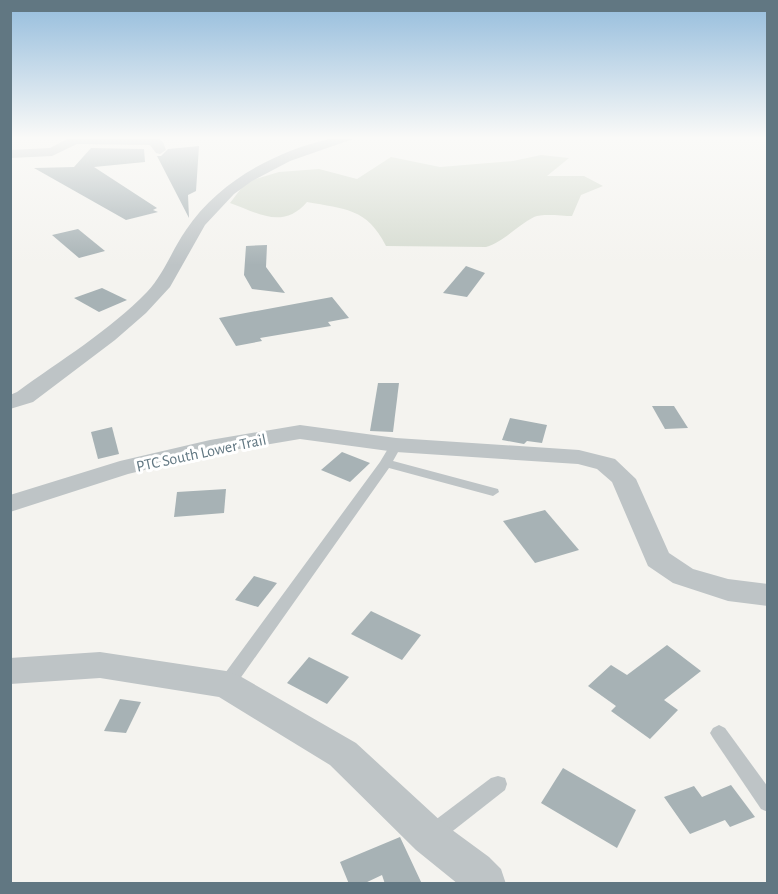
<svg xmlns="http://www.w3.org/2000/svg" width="778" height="894" font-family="'Alegreya Sans',sans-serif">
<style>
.green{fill:#d5dbd0}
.building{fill:#a7b2b5}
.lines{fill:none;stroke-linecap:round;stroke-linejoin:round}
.service{fill:#bec4c6;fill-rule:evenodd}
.minor{fill:#bec4c6;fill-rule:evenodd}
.labels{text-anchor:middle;stroke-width:6;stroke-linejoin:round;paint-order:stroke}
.street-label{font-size:16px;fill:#617782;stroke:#fff}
</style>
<rect width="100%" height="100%" fill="#f4f3ef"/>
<path class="green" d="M541 155 569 158 547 176H584L603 186 581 195 572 216C562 216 543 213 534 217 518 225 503 242 486 247L386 246C367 208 345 209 307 202 283 230 258 213 230 203L246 182 279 172 319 169 357 179 391 157 440 167 513 161Z"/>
<g class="building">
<polygon points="199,146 196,191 188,195 189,218 157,156 161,156 168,149"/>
<polygon points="91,148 144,149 145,162 94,167 157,208 153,210 158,212 126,220 34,168 74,167"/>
<polygon points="78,229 105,251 79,258 52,235"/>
<polygon points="267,245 266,267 285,293 252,289 244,275 246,246"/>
<polygon points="466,266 485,273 467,297 443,293"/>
<polygon points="102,288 127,300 99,312 74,298"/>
<polygon points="332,297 349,318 328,322 331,326 260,338 262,341 236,346 219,318"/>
<polygon points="378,383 399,383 393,432 370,431"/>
<polygon points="652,406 674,406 688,428 665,429"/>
<polygon points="510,418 547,425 542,443 527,441 524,444 502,440"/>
<polygon points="112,427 119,454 98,459 91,432"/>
<polygon points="342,452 370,463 350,482 321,470"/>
<polygon points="226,489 224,513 174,517 177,492"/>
<polygon points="545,510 579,550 535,563 503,521"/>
<polygon points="254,576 277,583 258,607 235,600"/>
<polygon points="371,611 421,635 402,660 351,634"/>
<polygon points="667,645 701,671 664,700 678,710 650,739 611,711 616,706 588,686 611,665 627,675"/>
<polygon points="309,657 349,677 327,704 287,683"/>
<polygon points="120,699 141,702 126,733 104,731"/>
<polygon points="563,768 636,810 617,848 541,803"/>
<polygon points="731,785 755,817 730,827 725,820 690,834 664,797 694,786 702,797"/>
<polygon points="400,837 422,884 385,884 382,875 363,884 349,884 340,862"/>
</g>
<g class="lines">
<g class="service">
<polygon points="396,441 402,445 393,461 498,489 499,492 493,496 389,468 232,690 226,692 220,690 218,685 220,680 380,462 392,442"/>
<polygon points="719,725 725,728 768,787 768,812 761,809 713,738 710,733 713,728"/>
<polygon points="498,776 505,778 507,784 505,790 440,841 433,843 426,841 423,834 426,827 491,778"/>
</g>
<g class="minor">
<polygon points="67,139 159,139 163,142 166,150 160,154 156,153 150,145 77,144 52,156 10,158 10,150 50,148"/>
<path d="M329 139H353L290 161 252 181 234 194 205 225 170 287 146 313 115 340 33 402 10 409V395L17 392C61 360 109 331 147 292 164 274 172 250 186 230 218 182 274 152 329 139Z"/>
<polygon points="300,425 396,438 579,450 615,459 636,479 669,553 693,569 728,579 768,584 768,606 728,601 673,583 648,566 612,482 597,469 578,464 396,452 300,439 210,454 128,474 10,512 10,495 120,461 210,440"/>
<polygon points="100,652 226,671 238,675 356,743 444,824 489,857 501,869 506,884 458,884 416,850 330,765 219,697 100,678 10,684 10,658"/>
</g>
</g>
<linearGradient id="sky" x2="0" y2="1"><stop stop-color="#94bcdc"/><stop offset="0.52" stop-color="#fafaf8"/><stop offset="1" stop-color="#fafaf8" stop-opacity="0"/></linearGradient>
<rect width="778" height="265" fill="url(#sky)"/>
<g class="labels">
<g class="street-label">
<text transform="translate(201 452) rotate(-12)" y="6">PTC South Lower Trail</text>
</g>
</g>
<rect width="778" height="894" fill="none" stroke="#617782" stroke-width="24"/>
</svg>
